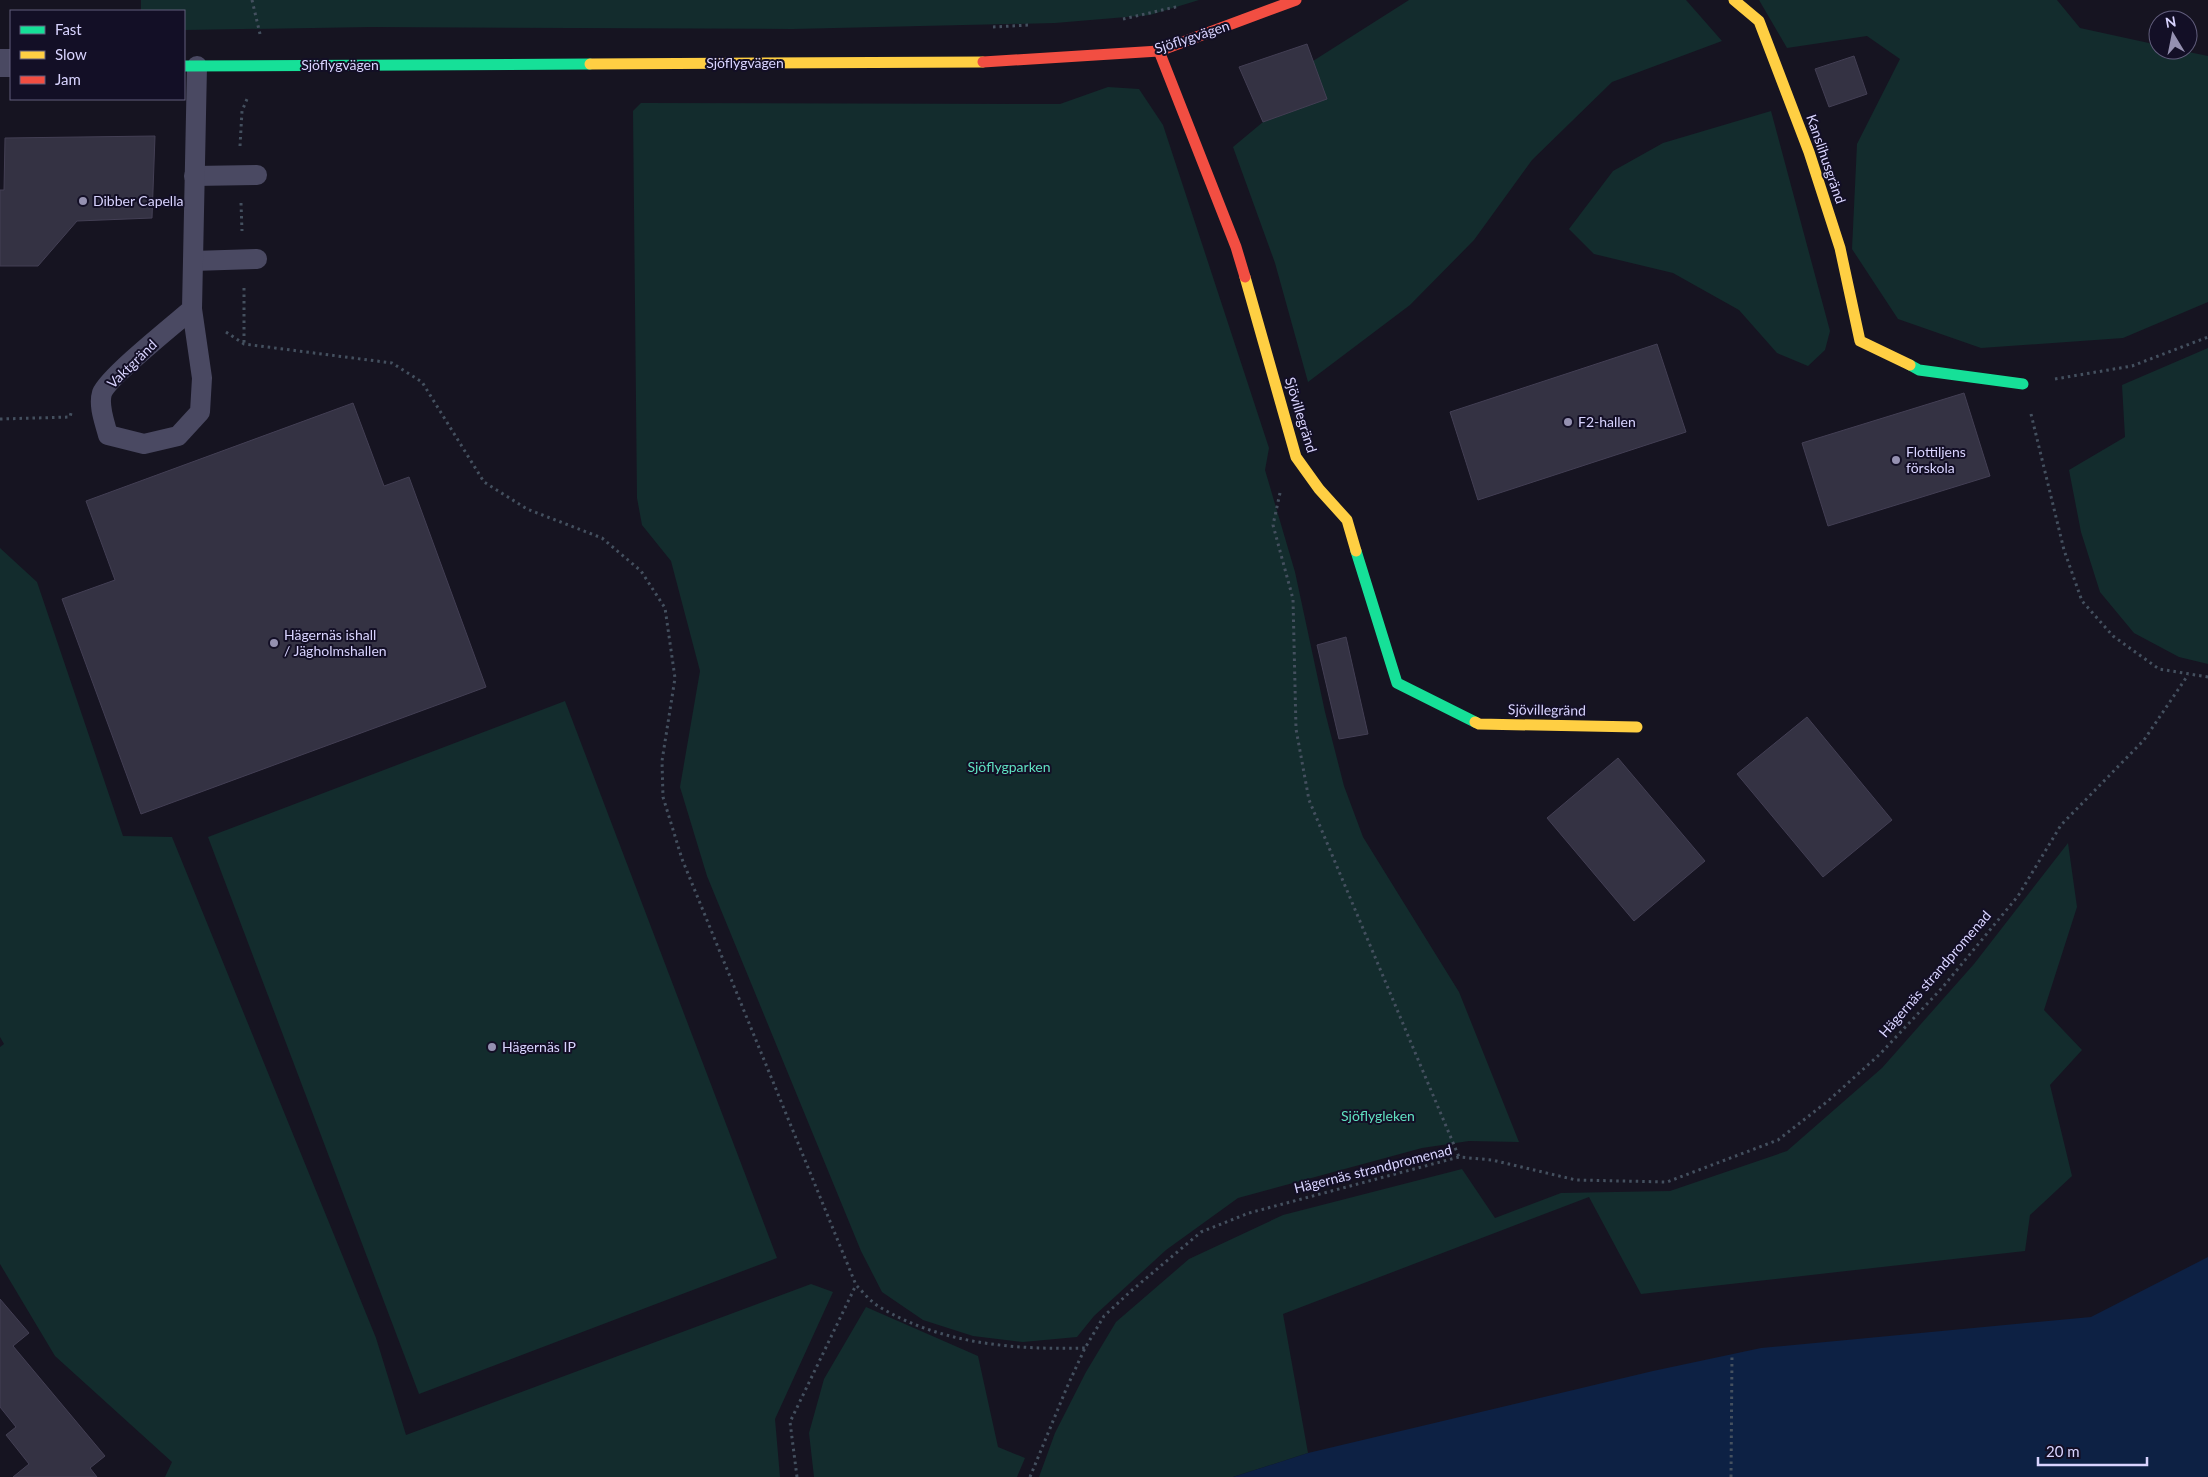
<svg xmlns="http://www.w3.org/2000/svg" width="2208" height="1477" font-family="Lato,sans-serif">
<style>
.green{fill:#132c2d}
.water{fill:#0d2144}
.building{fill:#343243;stroke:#433f54}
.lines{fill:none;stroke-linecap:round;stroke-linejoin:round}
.path{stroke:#44505f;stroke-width:3;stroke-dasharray:2.5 4;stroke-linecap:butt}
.lane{stroke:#4a4962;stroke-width:20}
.street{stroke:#4a4962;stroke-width:28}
.fast{stroke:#16e098;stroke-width:11}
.slow{stroke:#ffcf43;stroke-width:11}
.jam{stroke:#f24e42;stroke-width:11}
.poi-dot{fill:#9591b1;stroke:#130f26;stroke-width:2}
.labels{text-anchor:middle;stroke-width:4;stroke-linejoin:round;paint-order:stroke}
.street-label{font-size:14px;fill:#d9d4ff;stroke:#130f26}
.poi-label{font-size:14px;fill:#d9d4ff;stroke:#130f26;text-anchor:start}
.park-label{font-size:14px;fill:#5fe0c0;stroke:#130f26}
</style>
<rect width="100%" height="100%" fill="#161421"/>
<g class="green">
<polygon points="141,0 1199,0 1150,15 1055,23 792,29 371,27 184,30 184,11 141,11"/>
<polygon points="1409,0 1686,0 1722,41 1612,82 1532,160 1474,240 1410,305 1308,382 1275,263 1233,147 1263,122 1326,99 1313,61"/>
<polygon points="1759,0 2057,0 2080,28 2158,45 2158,50 2179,50 2208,56 2208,302 2123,338 1981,348 1898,319 1852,249 1857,144 1900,59 1867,36 1787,48"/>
<polygon points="1108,87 1139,89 1163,125 1269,448 1265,470 1295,572 1325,712 1344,786 1363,837 1459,992 1519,1142 1469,1141 1422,1148 1238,1198 1166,1250 1094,1316 1077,1337 1023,1342 973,1336 923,1320 882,1292 861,1251 707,876 680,787 700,671 671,561 642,525 637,498 633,111 641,103 1060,104"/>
<polygon points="1771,111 1830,331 1825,350 1808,366 1777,353 1739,310 1673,273 1594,254 1569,229 1613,171 1663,143"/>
<polygon points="2208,348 2208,664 2179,657 2134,633 2100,592 2081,532 2069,470 2125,437 2122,385"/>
<polygon points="0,548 37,582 123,836 172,837 376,1338 406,1435 811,1284 833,1292 775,1419 780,1477 165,1477 172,1462 55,1356 0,1264 0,1047 4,1044 0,1037"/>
<polygon points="565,701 777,1258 419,1394 208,837"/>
<polygon points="2068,843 2077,907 2044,1010 2082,1050 2050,1085 2072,1176 2030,1215 2025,1251 1641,1294 1589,1197 1283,1314 1308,1453 1233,1477 1039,1477 1055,1433 1086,1372 1116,1322 1189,1259 1283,1215 1462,1169 1495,1218 1561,1193 1670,1191 1787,1151 1882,1068 1974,964"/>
<polygon points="866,1307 978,1356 998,1447 1025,1458 1017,1477 814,1477 809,1433 824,1379"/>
</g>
<polygon class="water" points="2208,1257 2208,1477 1233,1477 1308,1453 1653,1371 1761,1348 2091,1317"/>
<g class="building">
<polygon points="1307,44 1327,99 1263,122 1239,67"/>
<polygon points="1854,56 1867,94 1829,107 1815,69"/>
<polygon points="155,136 152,218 77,221 38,266 0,266 0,190 4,190 5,138"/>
<polygon points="1657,344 1686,432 1478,500 1450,412"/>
<polygon points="1964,393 1990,476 1828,526 1802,443"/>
<polygon points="353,403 384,486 409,477 486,687 141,814 62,599 115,580 86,501"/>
<polygon points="1346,637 1368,734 1339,739 1317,645"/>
<polygon points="1807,717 1892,820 1823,877 1737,774"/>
<polygon points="1618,758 1705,861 1634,921 1547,818"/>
<polygon points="0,1299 29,1333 13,1346 105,1456 90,1468 97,1477 13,1477 29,1464 6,1435 16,1427 0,1407"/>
</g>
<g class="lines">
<g class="path">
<polyline points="252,0 260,34"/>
<polyline points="1123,19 1180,6"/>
<polyline points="993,27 1030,25"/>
<polyline points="240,146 242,111 247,99"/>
<polyline points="241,203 242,231"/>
<polyline points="244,288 244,344"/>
<path d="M226 332 244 344 392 363 422 382 484 482 527 509 602 538 641 571 665 608 675 678 662 761 663 797 682 859 856 1285C863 1292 870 1301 878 1306 940 1344 1014 1350 1085 1348"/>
<polyline points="2055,379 2132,366 2208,337"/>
<polyline points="2031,414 2064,550 2082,601 2113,636 2159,669 2208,677"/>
<polyline points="0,419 70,417 71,413"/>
<polyline points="1280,493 1273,525 1293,599 1296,729 1309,800 1459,1157"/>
<polyline points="797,1477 790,1422 856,1285"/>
<polyline points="1030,1477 1067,1387 1085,1348 1104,1316 1131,1291 1201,1232 1249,1213 1459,1157 1492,1160 1576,1180 1667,1182 1778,1140 1828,1101 1880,1054 1942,988 2018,896 2061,825 2144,740 2188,675"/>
<polyline points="1731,1477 1732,1355"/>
</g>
<g class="lane">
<polyline points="194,176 257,175"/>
<polyline points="193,261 257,259"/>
<path d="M192 309C176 323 108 377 102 393 98 406 105 423 108 435L144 444 178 436 200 412 202 378 192 309 197 66"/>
</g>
<polyline class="street" points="0,63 11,63"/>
<g class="fast">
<polyline points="184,66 590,64"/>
<polyline points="1910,365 1919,370 2023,384"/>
<polyline points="1356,551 1397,683 1475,722"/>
</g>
<g class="slow">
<polyline points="1734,0 1759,21 1809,152 1840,248 1860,341 1910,365"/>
<polyline points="590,64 983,62"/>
<polyline points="1245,277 1296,457 1319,489 1347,520 1356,551"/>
<polyline points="1475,722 1479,724 1637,727"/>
</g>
<g class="jam">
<polyline points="1159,51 1236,247 1245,277"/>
<polyline points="983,62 1159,51 1296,0"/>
</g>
</g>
<g class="poi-dot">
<circle cx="83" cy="201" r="5"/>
<circle cx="1568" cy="422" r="5"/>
<circle cx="1896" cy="460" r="5"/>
<circle cx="274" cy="643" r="5"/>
<circle cx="492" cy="1047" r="5"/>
</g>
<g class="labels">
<g class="street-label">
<text transform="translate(1192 37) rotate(-18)" y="5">Sjöflygvägen</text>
<text x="745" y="68">Sjöflygvägen</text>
<text x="340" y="70">Sjöflygvägen</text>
<text transform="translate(1826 159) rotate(71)" y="5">Kanslihusgränd</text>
<text transform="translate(132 364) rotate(-44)" y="5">Vaktgränd</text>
<text transform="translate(1301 415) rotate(73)" y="5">Sjövillegränd</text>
<text transform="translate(1547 710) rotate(1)" y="5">Sjövillegränd</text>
<text transform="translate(1935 974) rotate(-49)" y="5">Hägernäs strandpromenad</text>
<text transform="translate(1373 1169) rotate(-14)" y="5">Hägernäs strandpromenad</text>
</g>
<g class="poi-label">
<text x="93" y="206">Dibber Capella</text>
<text x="1578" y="427">F2-hallen</text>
<text x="1906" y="457">Flottiljens<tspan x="1906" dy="16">förskola</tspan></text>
<text x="284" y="640">Hägernäs ishall<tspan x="284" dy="16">/ Jägholmshallen</tspan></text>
<text x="502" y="1052">Hägernäs IP</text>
</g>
<g class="park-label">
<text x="1009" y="772">Sjöflygparken</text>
<text x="1378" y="1121">Sjöflygleken</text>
</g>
</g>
<rect x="10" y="10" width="175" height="90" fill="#130f26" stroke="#625e7d"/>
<rect x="20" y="26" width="25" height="8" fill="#16e098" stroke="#625e7d"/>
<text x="55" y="35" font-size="15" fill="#d9d4ff">Fast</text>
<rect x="20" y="51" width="25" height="8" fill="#ffcf43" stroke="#625e7d"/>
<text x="55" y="60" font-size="15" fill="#d9d4ff">Slow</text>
<rect x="20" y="76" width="25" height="8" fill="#f24e42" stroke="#625e7d"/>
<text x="55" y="85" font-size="15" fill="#d9d4ff">Jam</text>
<g transform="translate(2173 35) rotate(350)"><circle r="24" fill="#130f26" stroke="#625e7d"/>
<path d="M0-4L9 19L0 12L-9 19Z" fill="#9591b1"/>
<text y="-8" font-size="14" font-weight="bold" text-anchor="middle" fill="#d9d4ff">N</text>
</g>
<path d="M2038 1457v8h109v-8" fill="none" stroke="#d9d4ff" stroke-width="2.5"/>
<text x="2046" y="1457" font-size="15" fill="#d9d4ff" stroke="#130f26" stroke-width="4" paint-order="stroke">20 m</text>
</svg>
